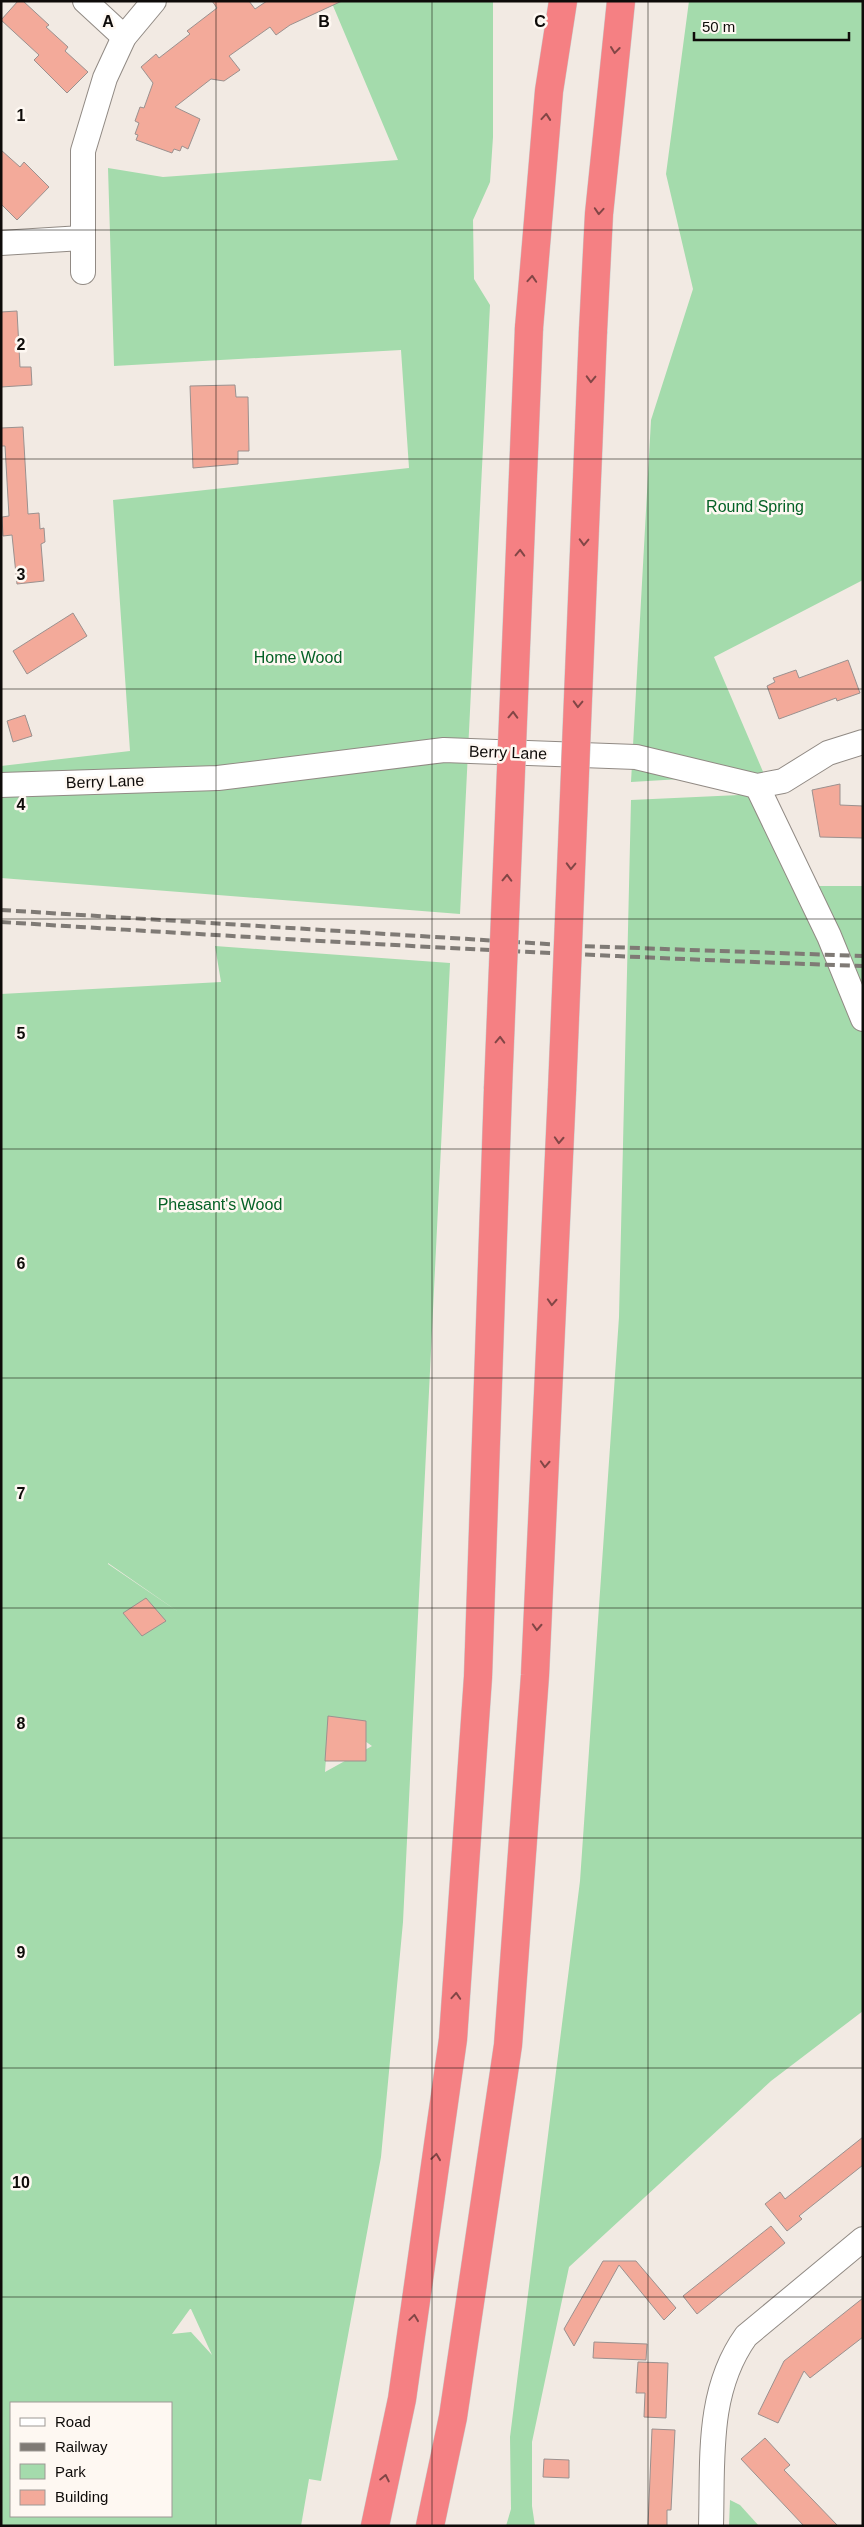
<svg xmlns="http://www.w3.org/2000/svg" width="864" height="2527" font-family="Arial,sans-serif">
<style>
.green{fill:#a4dbac;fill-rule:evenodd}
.building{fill:#f3aa9a;stroke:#9b918f}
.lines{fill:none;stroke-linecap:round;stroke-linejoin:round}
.street-casing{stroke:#918a84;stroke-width:26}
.highway-casing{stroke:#cac9c9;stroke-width:29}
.street{stroke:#fff;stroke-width:24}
.highway{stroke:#f58083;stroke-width:28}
.rail{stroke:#7f7a75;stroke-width:4;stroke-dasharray:10 5;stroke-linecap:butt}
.highway-bridge-casing{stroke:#cac9c9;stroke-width:29;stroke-linecap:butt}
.highway-bridge{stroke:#f58083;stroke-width:28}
.oneway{stroke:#824646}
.grid{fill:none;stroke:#0e0b09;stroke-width:1;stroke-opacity:0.55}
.labels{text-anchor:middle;stroke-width:5;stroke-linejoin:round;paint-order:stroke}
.park-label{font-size:16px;fill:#056126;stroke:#fef8f2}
.street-label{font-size:16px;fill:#0e0b09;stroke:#fef8f2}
.grid-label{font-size:16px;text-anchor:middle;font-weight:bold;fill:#0e0b09;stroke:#fef8f2;stroke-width:5;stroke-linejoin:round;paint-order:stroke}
</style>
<rect width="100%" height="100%" fill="#f2eae3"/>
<g class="green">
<polygon points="331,1 493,1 493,137 490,182 473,220 474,279 490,305 460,914 1,878 1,766 130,751 113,500 409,468 401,350 114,366 108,168 163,177 398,160"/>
<polygon points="689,1 863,1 863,580 714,657 764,774 631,782 651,420 693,289 666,174"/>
<polygon points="761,794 805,886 863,886 863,2011 771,2081 569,2267 532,2442 532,2506 535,2526 506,2526 511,2509 510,2437 580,1881 619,1317 631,800"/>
<path d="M215 946 450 963 403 1922 381 2157 321 2481 309 2479 301 2526H1V994L221 982ZM108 1563 180 1613 108 1564ZM329 1716 372 1746 325 1772ZM190 2309H191L212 2355 191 2332 172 2334ZM11 2403H171V2516H11Z"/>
<polygon points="730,2500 740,2505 759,2526 729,2526"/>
</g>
<g class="building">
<polygon points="18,1 23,1 49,25 46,27 68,47 65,51 88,72 67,93 34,60 39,55 1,20"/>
<polygon points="212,1 249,1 255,9 267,1 342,1 290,25 276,35 270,27 229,56 240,70 224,81 211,79 175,107 200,119 188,149 182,146 180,151 174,149 172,153 136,140 138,135 135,134 139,123 135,121 140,107 144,108 153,83 141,67 156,54 159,58 190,34 187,31 217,8"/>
<polygon points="1,150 20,167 24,162 49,187 17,220 1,204"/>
<polygon points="17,311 20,367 31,367 32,385 1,387 1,312"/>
<polygon points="235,385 236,397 248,397 249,451 238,451 238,464 193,468 190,386"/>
<polygon points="23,427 28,514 39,513 40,529 44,528 45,542 41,544 44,581 17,584 12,535 3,536 2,517 9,516 5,446 1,446 1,428"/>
<polygon points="73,613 87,636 27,674 13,651"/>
<polygon points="848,660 860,693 837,701 836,698 779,719 767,686 775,682 773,678 796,670 799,678"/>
<polygon points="25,715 32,736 13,742 7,721"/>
<polygon points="840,784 840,805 863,806 863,838 820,837 812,790"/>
<polygon points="146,1598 166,1621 142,1636 123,1613"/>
<polygon points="328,1716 366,1721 366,1761 325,1761"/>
<polygon points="863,2137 863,2165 799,2216 802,2219 787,2231 765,2204 780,2192 785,2199"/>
<polygon points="771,2226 785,2243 697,2314 683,2296"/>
<polygon points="603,2261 636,2261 676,2308 664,2320 619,2265 574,2346 564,2329"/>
<polygon points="863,2298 863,2337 810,2378 804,2371 778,2423 758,2414 784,2361"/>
<polygon points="594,2342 647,2344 646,2360 593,2358"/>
<polygon points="638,2362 668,2363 666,2418 644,2417 645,2393 636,2393"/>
<polygon points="652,2429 675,2430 671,2510 667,2510 667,2526 648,2526"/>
<polygon points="765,2438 790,2465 784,2470 838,2526 804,2526 741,2459"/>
<polygon points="544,2459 569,2460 569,2478 543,2477"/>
</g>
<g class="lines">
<g class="street-casing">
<g id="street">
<polyline points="85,1 124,37"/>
<polyline points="1,243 82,238"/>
<polyline points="83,272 83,151 105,78 124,37 154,1"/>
<polyline points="1,785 218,778 444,750 636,757 757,786 783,781 828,753 863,742"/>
<polyline points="757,786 829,936 863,1019"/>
<path d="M711 2526C713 2460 706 2392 746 2336L863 2239"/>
</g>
</g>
<g class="highway-casing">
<g id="highway">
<polyline points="529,328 549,91 563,1"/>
<polyline points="593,331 599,214 621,1"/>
<polyline points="375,2526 402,2399 453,2039 478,1677 498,1089"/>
<polyline points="430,2526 453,2417 508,2045 535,1675 562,1091"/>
</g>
</g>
<use href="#street" class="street"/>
<use href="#highway" class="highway"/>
<g class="rail">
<polyline points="1,910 580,946 863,956"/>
<path d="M1 922C288 940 575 956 863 966"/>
</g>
<g class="highway-bridge-casing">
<g id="highway-bridge">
<polyline points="498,1089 529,328"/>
<polyline points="562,1091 593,331"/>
</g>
</g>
<use href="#highway-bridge" class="highway-bridge"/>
</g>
<defs><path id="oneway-chevron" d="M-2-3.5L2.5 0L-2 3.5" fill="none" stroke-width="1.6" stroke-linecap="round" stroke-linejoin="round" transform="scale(1.25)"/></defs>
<g class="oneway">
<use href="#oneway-chevron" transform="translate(615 50) rotate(97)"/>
<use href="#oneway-chevron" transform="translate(546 117) rotate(-85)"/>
<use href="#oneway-chevron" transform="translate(599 211) rotate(94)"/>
<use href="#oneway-chevron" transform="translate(532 279) rotate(-86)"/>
<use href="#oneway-chevron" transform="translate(591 379) rotate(92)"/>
<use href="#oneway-chevron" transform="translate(584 542) rotate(92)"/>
<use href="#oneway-chevron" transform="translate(520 553) rotate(-88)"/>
<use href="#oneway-chevron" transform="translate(578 704) rotate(92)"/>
<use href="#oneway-chevron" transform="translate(513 715) rotate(-88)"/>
<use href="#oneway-chevron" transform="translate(571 866) rotate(92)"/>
<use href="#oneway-chevron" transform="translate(507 878) rotate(-88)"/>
<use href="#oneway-chevron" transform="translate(500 1040) rotate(-88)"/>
<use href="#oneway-chevron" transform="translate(559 1140) rotate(93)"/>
<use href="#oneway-chevron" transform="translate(552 1302) rotate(93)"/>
<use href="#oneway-chevron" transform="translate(545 1464) rotate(93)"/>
<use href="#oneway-chevron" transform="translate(537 1627) rotate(93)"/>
<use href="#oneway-chevron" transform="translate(456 1996) rotate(-86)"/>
<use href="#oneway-chevron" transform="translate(436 2157) rotate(-82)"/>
<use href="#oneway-chevron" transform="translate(414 2318) rotate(-82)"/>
<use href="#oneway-chevron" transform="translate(385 2478) rotate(-78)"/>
</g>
<path class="grid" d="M216 1V2526M432 1V2526M648 1V2526M1 230H863M1 459H863M1 689H863M1 919H863M1 1149H863M1 1378H863M1 1608H863M1 1838H863M1 2068H863M1 2297H863"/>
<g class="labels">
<g class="park-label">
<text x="755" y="512">Round Spring</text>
<text x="298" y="663">Home Wood</text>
<text x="220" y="1210">Pheasant's Wood</text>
</g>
<g class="street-label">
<text transform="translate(508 752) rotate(2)" y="6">Berry Lane</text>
<text transform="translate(105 781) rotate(-2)" y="6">Berry Lane</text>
</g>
</g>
<g class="grid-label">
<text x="108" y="27">A</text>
<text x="324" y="27">B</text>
<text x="540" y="27">C</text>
<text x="21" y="121">1</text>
<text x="21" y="350">2</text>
<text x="21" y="580">3</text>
<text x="21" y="810">4</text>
<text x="21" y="1039">5</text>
<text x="21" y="1269">6</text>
<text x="21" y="1499">7</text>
<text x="21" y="1729">8</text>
<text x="21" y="1958">9</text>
<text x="21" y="2188">10</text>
</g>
<rect width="864" height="2527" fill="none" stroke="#0e0b09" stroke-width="5"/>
<rect x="10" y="2402" width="162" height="115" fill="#fef8f2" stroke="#9e9995"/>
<rect x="20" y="2418" width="25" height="8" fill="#ffffff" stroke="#9e9995"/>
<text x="55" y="2427" font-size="15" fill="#0e0b09">Road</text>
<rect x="20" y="2443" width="25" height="8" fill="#7f7a75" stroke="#9e9995"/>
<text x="55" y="2452" font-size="15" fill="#0e0b09">Railway</text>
<rect x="20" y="2464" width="25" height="15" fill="#a4dbac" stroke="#9e9995"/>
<text x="55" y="2477" font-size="15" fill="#0e0b09">Park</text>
<rect x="20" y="2490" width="25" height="15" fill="#f3aa9a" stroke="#9e9995"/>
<text x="55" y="2502" font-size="15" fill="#0e0b09">Building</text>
<path d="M694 32v8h155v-8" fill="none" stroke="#0e0b09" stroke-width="2.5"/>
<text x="702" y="32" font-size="15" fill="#0e0b09" stroke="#fef8f2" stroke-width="4" paint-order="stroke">50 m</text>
</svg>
